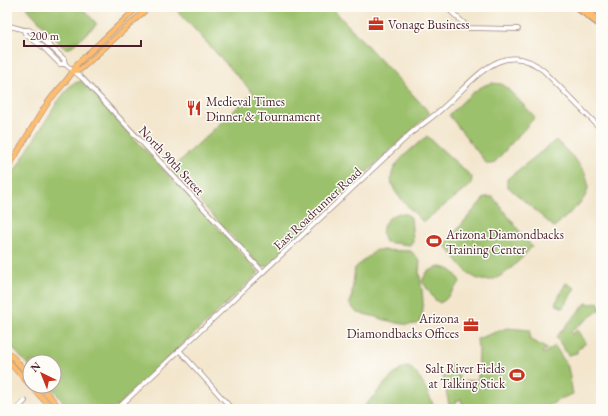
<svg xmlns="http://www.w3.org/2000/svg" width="608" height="416" font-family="'EB Garamond',serif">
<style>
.green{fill:#9cc16c;stroke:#73704c}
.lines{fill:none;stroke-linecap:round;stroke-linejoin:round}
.minor-casing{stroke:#9e827c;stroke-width:5.5}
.major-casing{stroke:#9e827c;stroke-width:6}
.highway-casing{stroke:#9e827c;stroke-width:8}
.minor{stroke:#fff;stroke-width:4}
.major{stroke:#fcbd6f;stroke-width:5}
.highway{stroke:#fcbd6f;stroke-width:6}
.labels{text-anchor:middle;stroke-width:3;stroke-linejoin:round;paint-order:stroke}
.poi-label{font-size:13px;fill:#4a1f2b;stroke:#fdfcf7;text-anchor:start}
.street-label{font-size:13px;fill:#4a1f2b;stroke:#fdfcf7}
</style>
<rect width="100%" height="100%" fill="#fdfcf7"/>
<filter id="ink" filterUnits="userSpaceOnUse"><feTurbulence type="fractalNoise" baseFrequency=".025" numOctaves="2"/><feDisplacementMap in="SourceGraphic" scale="8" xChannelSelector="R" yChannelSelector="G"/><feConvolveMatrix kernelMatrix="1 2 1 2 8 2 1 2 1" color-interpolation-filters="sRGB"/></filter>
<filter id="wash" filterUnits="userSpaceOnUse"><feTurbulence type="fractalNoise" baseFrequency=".012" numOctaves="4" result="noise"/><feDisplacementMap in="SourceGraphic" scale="16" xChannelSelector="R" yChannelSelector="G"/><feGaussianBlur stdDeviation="0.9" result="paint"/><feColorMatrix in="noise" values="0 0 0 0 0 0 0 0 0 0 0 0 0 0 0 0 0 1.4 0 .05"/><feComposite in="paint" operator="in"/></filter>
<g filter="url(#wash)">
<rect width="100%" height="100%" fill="#f3e6cd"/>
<g class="green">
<polygon points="26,7 81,7 97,24 70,48 64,48"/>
<polygon points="174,7 331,7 430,113 267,266 261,267 170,170 253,93"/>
<polygon points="81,81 258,271 258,274 114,409 69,409 50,386 54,386 54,362 30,362 30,367 17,353 7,340 7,183 58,101 72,84"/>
<path d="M491 83 501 84 508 89 535 117 493 164H487L449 115C462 103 475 87 491 83Z"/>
<path d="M427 136 472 177 471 185 423 222C415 213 399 199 394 189 382 167 413 149 427 136Z"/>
<path d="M556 140C571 156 602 179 581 202 573 211 563 219 554 227L507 186V179Z"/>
<path d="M485 197H493L532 247C517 262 494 293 471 275 461 267 453 254 444 245Z"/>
<path d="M399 213 406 214 411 217 413 241 410 245 385 242C378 228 386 217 399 213Z"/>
<path d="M376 250 411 251 420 260C420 264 419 268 419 272 421 284 428 316 417 324 397 327 377 315 357 313L349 303 351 301 355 268Z"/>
<path d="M438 267C449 267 456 273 460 282L445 300 440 303 435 300 422 281 427 272Z"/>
<polygon points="566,283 575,288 563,308 555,304"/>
<polygon points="598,302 601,309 571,331 572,334 577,330 586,343 577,350 577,353 568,355 556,337 586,303 592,304"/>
<polygon points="507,328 530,330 530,339 547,349 542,352 543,354 555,346 568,367 573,394 560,399 544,409 463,409 461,399 455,402 456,409 450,409 443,377 450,367 450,364 454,364 454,367 452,367 452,369 458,369 460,384 465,383 465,381 478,380 479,349 478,348 477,339"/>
<path d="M407 367C419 369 430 398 435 409H361C374 399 392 370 407 367Z"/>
</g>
</g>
<g filter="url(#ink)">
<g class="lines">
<g class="minor-casing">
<g id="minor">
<polyline points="446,7 469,28 518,29"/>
<path d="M7 26C15 26 22 31 29 30L41 38 64 59 65 64 82 78 263 272"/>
<polyline points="24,31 26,35 42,46 60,64 65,64"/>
<polyline points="179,350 232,409"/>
<polyline points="17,409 25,401"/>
<path d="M117 409 410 134C422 124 435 116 446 105 475 79 504 37 544 71L601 129"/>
</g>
</g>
<g class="major-casing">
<g id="major">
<polyline points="74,71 81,69 149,7"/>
<path d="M7 170C21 147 34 123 49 101 58 89 71 78 77 64L138 7"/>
<polyline points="7,351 30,376"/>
<polyline points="7,360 30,385"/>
<polyline points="31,386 52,409"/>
<polyline points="40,386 61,409"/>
</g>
</g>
<g class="highway-casing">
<g id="highway">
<polyline points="577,7 601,25"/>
<polyline points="585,7 594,16"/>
</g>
</g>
<use href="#minor" class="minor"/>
<use href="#major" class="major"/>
<use href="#highway" class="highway"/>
</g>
</g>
<defs>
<g id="office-bare" transform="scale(1.2)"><path d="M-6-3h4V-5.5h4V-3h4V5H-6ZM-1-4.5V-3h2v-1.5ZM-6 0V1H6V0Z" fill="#c8321e" stroke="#fdfcf7" stroke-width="2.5" paint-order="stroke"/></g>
<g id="restaurant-bare" transform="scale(1.2)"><path d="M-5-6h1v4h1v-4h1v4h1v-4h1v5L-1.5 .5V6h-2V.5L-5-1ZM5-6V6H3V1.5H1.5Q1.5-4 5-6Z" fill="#c8321e" stroke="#fdfcf7" stroke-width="2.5" paint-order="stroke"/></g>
<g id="stadium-bare" transform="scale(1.2)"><path d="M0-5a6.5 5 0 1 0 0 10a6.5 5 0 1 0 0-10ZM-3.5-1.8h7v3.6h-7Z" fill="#c8321e" stroke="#fdfcf7" stroke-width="2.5" paint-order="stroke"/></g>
</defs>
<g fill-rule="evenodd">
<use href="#office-bare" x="376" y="24"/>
<use href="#restaurant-bare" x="194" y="108"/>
<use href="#stadium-bare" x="434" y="241"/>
<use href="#office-bare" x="471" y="325"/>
<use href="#stadium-bare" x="517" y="375"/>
</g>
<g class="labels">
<g class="poi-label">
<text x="388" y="29">Vonage Business</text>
<text x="206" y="106">Medieval Times<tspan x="206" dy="15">Dinner &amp; Tournament</tspan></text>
<text x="446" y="239">Arizona Diamondbacks<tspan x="446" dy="15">Training Center</tspan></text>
<text x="459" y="323" text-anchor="end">Arizona<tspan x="459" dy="15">Diamondbacks Offices</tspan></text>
<text x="505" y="373" text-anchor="end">Salt River Fields<tspan x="505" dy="15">at Talking Stick</tspan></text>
</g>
<g class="street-label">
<text transform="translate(172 160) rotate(47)" y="5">North 90th Street</text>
<text transform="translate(317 208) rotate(-43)" y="5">East Roadrunner Road</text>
</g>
</g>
<rect width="608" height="416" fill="none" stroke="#fdfcf7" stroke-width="24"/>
<g transform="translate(42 374) rotate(317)"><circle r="19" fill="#fdfcf7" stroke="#b5a4a5"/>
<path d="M0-3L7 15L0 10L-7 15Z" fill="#c8321e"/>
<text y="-6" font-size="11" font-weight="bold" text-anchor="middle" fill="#4a1f2b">N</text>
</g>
<path d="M24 40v6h117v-6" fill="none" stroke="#4a1f2b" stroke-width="2"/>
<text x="30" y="40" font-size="12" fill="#4a1f2b" stroke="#fdfcf7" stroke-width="3" paint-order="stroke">200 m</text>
</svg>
